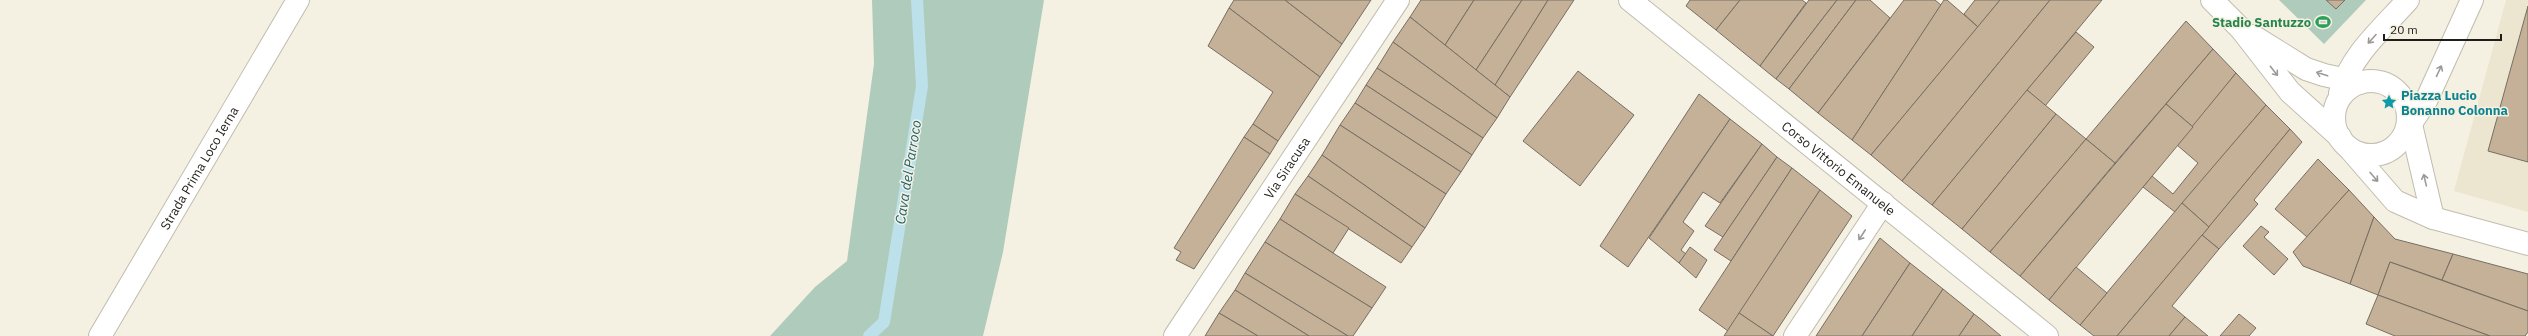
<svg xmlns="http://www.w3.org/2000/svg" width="2528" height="336" font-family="'IBM Plex Sans',sans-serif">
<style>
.built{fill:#ece5d0}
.green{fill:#afcbbc}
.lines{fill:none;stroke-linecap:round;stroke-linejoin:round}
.stream{stroke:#bde1eb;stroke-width:12}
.building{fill:#c4b198;stroke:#776e63}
.street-casing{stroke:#c1bcae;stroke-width:24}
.secondary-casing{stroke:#c1bcae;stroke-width:24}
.street{stroke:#fff;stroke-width:22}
.secondary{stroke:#fff;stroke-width:22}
.oneway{stroke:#9b9a98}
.labels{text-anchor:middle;stroke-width:3;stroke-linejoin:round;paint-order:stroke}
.leisure-label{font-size:13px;font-weight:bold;fill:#27864d;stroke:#f5f1e2;text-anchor:end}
.culture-label{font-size:13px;font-weight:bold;fill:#0d838f;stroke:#f5f1e2;text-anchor:start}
.street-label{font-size:13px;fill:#201e19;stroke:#f5f1e2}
.water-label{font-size:14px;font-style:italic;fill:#195f6d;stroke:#f5f1e2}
</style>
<rect width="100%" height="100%" fill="#f5f1e2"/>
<polygon class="built" points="2506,0 2528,0 2528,212 2454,191"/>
<g class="green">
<polygon points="872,0 1044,0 1003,252 983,336 770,336 815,287 847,261 874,64"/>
<polygon points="2279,0 2366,0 2324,44"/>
</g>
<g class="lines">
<polyline class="stream" points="869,336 884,322 922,86 917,0"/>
</g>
<g class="building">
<polygon points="1234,0 1285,0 1342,44 1320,77 1229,8"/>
<polygon points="1285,0 1371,0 1342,44"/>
<polygon points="1421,0 1474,0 1445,45 1410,17"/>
<polygon points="1474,0 1522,0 1476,70 1445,45"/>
<polygon points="1522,0 1548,0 1495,85 1476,70"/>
<polygon points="1548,0 1574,0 1510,97 1495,85"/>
<polygon points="1690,0 1740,0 1716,30 1686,6"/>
<polygon points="1740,0 1802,0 1806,3 1760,66 1716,30"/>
<polygon points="1809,0 1837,0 1776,79 1760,66"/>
<polygon points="1837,0 1856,0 1789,89 1776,79"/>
<polygon points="1856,0 1870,0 1890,18 1818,113 1789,89"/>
<polygon points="1904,0 1935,0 1941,5 1852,140 1818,113"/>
<polygon points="1944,0 1947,0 1978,27 1871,155 1852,140"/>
<polygon points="1975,0 2000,0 1978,27 1964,14"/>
<polygon points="2000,0 2050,0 1902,181 1871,155"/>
<polygon points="2050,0 2102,0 1932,205 1902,181"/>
<polygon points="2326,0 2345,0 2336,9"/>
<polygon points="2528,6 2528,162 2488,151"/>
<polygon points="1229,8 1320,77 1278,141 1253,124 1273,92 1208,46"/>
<polygon points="1410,17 1510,97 1497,118 1393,42"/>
<polygon points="2186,21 2213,49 2115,163 2086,139"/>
<polygon points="2076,32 2094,47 2045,106 2027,90"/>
<polygon points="1393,42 1497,118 1483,138 1377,68"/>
<polygon points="2213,49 2236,73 2193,127 2166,104"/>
<polygon points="1377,68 1483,138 1472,155 1366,85"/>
<polygon points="1578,71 1634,115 1580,186 1523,141"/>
<polygon points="2236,73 2266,105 2175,212 2143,187 2152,176 2173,194 2198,163 2177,145"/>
<polygon points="1366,85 1472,155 1461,172 1355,103"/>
<polygon points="2027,90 2056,114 1962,229 1932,205"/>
<polygon points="1699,94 1730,119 1628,267 1600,246"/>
<polygon points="1355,103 1461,172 1446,194 1340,125"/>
<polygon points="2166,104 2193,127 2049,300 2020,276"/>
<polygon points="2266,105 2290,129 2209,227 2182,203"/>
<polygon points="2056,114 2086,139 1990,252 1962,229"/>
<polygon points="1730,119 1762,144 1720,203 1703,192 1683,222 1694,231 1681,250 1686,254 1679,263 1649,238"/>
<polygon points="1253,124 1278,141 1270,154 1244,137"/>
<polygon points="1340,125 1446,194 1425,228 1322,155"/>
<polygon points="2290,129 2302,142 2254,200 2258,204 2219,249 2202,235"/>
<polygon points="1244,137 1270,154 1194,269 1176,260 1181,252 1174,248"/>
<polygon points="2086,139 2115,163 2020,276 1990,252"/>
<polygon points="1762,144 1777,157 1723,237 1705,226"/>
<polygon points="1322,155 1425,228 1412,247 1308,176"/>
<polygon points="1777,157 1792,168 1731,261 1714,250"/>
<polygon points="2318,159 2349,190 2307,237 2275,209"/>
<polygon points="1792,168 1820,190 1728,331 1699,310"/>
<polygon points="1308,176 1412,247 1401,263 1295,194"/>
<polygon points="1820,190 1852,216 1773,336 1739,313"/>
<polygon points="2349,190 2374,217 2350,284 2303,266 2293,252"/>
<polygon points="1295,194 1349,228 1333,253 1280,219"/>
<polygon points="2182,203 2209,227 2117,336 2094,336 2080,325"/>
<polygon points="2374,217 2395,239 2453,254 2442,280 2390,262 2378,295 2350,284"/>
<polygon points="1280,219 1386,287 1372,308 1265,242"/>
<polygon points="2261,226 2269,232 2264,237 2288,259 2274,275 2243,246"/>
<polygon points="2202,235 2219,249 2172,306 2185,317 2169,336 2117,336"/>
<polygon points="1880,238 1910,263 1862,336 1816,336"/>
<polygon points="1265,242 1372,308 1353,336 1348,336 1245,273"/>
<polygon points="1690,247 1707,260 1696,278 1679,263"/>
<polygon points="2453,254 2528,274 2528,311 2442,280"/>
<polygon points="2390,262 2528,311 2528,332 2525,336 2490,336 2378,295"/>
<polygon points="1910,263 1943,289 1912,336 1862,336"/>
<polygon points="2076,267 2107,293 2080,325 2049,300"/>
<polygon points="1245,273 1348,336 1309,336 1235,290"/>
<polygon points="1943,289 1974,314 1959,336 1912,336"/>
<polygon points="1235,290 1309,336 1258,336 1219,313"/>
<polygon points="2378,295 2490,336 2395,336 2366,324"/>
<polygon points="1219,313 1258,336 1205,336"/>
<polygon points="1739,313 1773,336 1724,336"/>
<polygon points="1974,314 1983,321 2001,336 1959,336"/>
<polygon points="2239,314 2256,328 2249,336 2220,336"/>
<polygon points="2185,317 2208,336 2169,336"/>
</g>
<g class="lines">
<g class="street-casing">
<g id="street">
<path id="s1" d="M100 336 298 0"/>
<path id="s2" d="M1175 336 1398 0"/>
<polyline points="1795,336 1883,203"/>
</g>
</g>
<g class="secondary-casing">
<g id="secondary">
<path id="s3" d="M1630 0 2047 336"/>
<polyline points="2212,0 2241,29 2290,92 2340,137"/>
<polyline points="2253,36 2306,69 2324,75 2360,83"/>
<circle cx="2371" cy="118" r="37"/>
<path d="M2340 93C2351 55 2382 29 2408 0"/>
<polyline points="2409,116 2433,218"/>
<polyline points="2407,129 2426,101 2472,0"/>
<polyline points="2349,148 2395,201 2433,218 2528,244"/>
</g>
</g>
<use href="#street" class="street"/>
<use href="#secondary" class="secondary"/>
</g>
<defs><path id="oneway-shaft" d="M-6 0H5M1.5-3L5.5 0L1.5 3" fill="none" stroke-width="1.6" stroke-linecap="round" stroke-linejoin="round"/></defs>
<g class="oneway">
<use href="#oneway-shaft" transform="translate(2372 39) rotate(132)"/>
<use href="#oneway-shaft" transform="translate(2274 71) rotate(52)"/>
<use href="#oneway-shaft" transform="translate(2439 71) rotate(-65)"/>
<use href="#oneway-shaft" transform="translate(2322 74) rotate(-162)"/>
<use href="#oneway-shaft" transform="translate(2374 177) rotate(49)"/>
<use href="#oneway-shaft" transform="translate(2425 180) rotate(-103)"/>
<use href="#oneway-shaft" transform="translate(1862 235) rotate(123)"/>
</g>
<defs>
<g id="stadium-bare" transform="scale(1.2)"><path d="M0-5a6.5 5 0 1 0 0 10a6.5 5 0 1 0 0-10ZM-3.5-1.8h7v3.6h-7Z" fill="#2e9e5b" stroke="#f5f1e2" stroke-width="2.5" paint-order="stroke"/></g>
<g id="sight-bare" transform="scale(1.2)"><path d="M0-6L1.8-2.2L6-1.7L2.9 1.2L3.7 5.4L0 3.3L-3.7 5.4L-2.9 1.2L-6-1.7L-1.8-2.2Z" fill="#0f9aa8" stroke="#f5f1e2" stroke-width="2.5" paint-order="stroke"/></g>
</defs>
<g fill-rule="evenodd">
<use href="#stadium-bare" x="2323" y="22"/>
<use href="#sight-bare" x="2389" y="102"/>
</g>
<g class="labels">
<g class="leisure-label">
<text x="2311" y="27">Stadio Santuzzo</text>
</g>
<g class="culture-label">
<text x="2401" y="100">Piazza Lucio<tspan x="2401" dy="15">Bonanno Colonna</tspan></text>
</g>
<g class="street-label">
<text dy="5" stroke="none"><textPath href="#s3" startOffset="268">Corso Vittorio Emanuele</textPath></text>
<text dy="5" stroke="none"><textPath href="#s1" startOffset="195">Strada Prima Loco Ierna</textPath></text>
<text dy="5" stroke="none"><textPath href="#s2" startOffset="202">Via Siracusa</textPath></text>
</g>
<g class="water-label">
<text transform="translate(908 172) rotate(-81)" y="5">Cava del Parroco</text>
</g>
</g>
<path d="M2384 34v6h117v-6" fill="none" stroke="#201e19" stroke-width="2"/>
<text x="2390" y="34" font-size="12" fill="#201e19" stroke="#f5f1e2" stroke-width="3" paint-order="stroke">20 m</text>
</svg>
